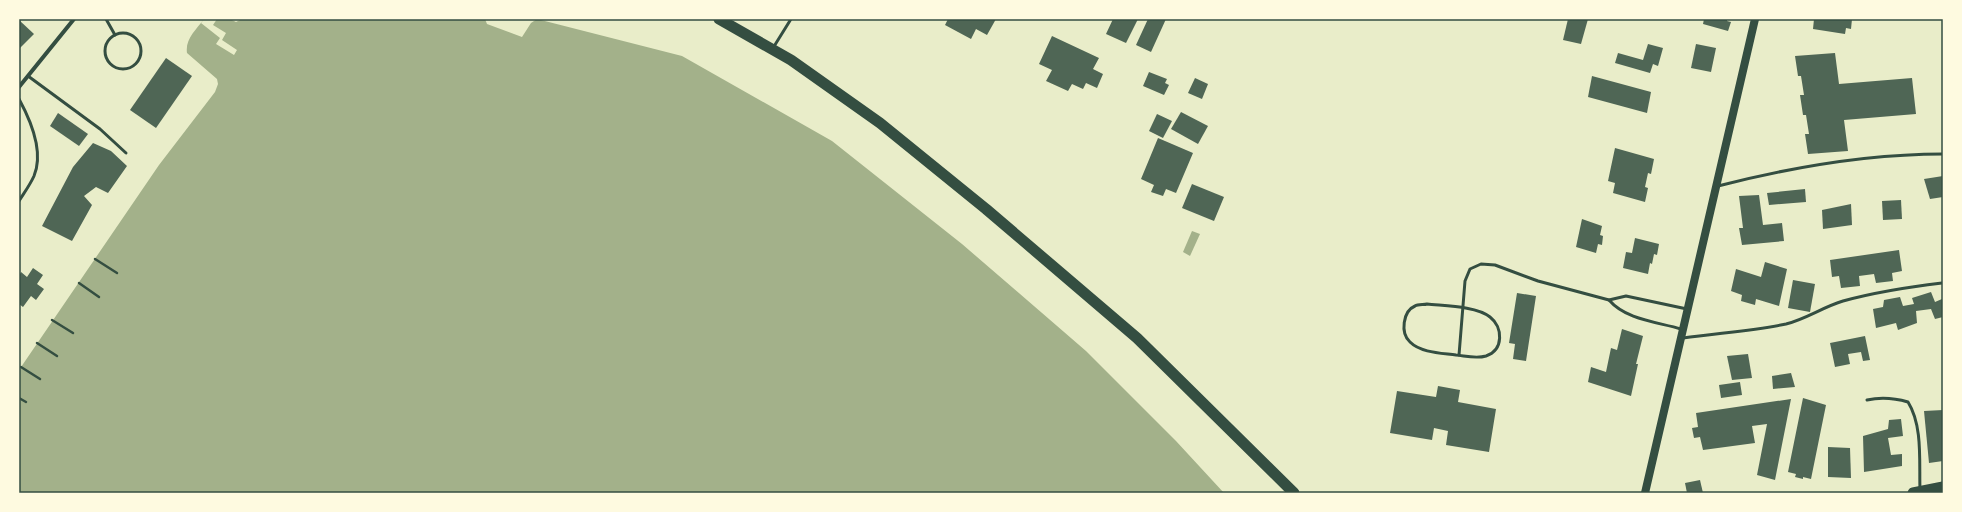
<svg xmlns="http://www.w3.org/2000/svg" width="1962" height="512" font-family="'Public Sans',sans-serif">
<style>
.water{fill:#a3b18a}
.pier{fill:#e9edc9}
.building{fill:#4f6655}
.lines{fill:none;stroke-linecap:round;stroke-linejoin:round}
.path{stroke:#344e41;stroke-width:2.5}
.service{stroke:#344e41;stroke-width:3}
.minor{stroke:#344e41;stroke-width:4}
.secondary{stroke:#344e41;stroke-width:8}
.trunk{stroke:#344e41;stroke-width:11}
.neatline{fill:none;stroke:#344e41;stroke-width:1.5}
</style>
<rect width="100%" height="100%" fill="#e9edc9"/>
<g class="water">
<path d="M204 19H230L236 22 242 19H485L487 24 522 37 531 23 537 19 682 56 832 141 962 244 1086 351 1176 441 1224 493H19V370L159 165 215 92 218 84 217 79 187 53C185 39 196 30 204 19Z"/>
<polygon points="1192,231 1200,234 1190,256 1183,252"/>
</g>
<polygon class="pier" points="204,19 217,19 213,25 226,33 222,40 237,50 234,55 216,44 220,38 201,23"/>
<g class="building">
<polygon points="948,19 996,19 987,35 976,29 971,39 945,25"/>
<polygon points="1113,19 1138,19 1126,43 1106,34"/>
<polygon points="1148,19 1166,19 1151,52 1136,45"/>
<polygon points="1568,19 1588,19 1581,44 1563,40"/>
<polygon points="1704,19 1727,19 1727,21 1731,22 1728,31 1703,24"/>
<polygon points="1814,19 1852,19 1851,29 1846,28 1845,34 1813,29"/>
<polygon points="19,20 34,34 20,48 19,47"/>
<polygon points="1052,36 1099,58 1093,69 1103,74 1097,88 1086,83 1083,89 1072,84 1068,91 1046,81 1052,70 1039,64"/>
<polygon points="1648,44 1663,48 1658,66 1653,64 1650,73 1615,63 1618,53 1643,60"/>
<polygon points="1696,44 1716,48 1711,72 1691,68"/>
<polygon points="1835,53 1839,84 1912,78 1916,114 1844,120 1848,151 1808,154 1805,134 1809,134 1806,115 1803,115 1800,95 1804,95 1801,76 1798,76 1795,56"/>
<polygon points="166,58 192,76 156,128 130,110"/>
<polygon points="1149,72 1167,79 1165,83 1169,85 1164,95 1143,86"/>
<polygon points="1592,76 1651,92 1647,113 1588,97"/>
<polygon points="1195,78 1208,84 1202,99 1188,93"/>
<polygon points="1181,112 1208,126 1198,144 1171,129"/>
<polygon points="58,113 88,134 79,146 50,126"/>
<polygon points="1157,114 1172,121 1163,138 1149,131"/>
<polygon points="1158,138 1193,153 1176,193 1166,189 1163,196 1151,192 1154,185 1141,179"/>
<polygon points="93,143 111,151 127,166 108,193 96,187 84,196 92,205 72,241 42,226 73,167"/>
<polygon points="1615,148 1654,159 1651,174 1648,173 1645,187 1648,188 1645,202 1613,193 1615,183 1608,181"/>
<polygon points="1943,176 1943,197 1930,199 1924,179"/>
<polygon points="1192,184 1224,197 1214,221 1182,208"/>
<polygon points="1805,189 1806,202 1769,205 1767,193"/>
<polygon points="1759,195 1763,225 1782,223 1784,241 1742,245 1739,228 1743,228 1739,196"/>
<polygon points="1901,200 1902,219 1883,220 1882,201"/>
<polygon points="1851,204 1852,225 1823,229 1822,210"/>
<polygon points="1582,219 1602,226 1600,235 1603,236 1602,245 1598,244 1596,253 1576,247"/>
<polygon points="1635,238 1659,244 1657,255 1654,254 1652,264 1650,263 1648,274 1623,268 1626,252 1632,253"/>
<polygon points="1899,250 1902,271 1892,273 1893,281 1876,283 1874,274 1859,276 1860,286 1841,288 1839,276 1832,277 1830,260"/>
<polygon points="1765,262 1787,269 1779,306 1756,299 1755,305 1741,301 1742,295 1731,291 1736,269 1761,277"/>
<polygon points="33,268 43,275 37,284 44,289 36,300 31,296 23,307 19,304 19,276 21,272 27,277"/>
<polygon points="1793,280 1815,284 1810,312 1788,308"/>
<polygon points="1931,292 1935,302 1942,299 1943,317 1935,319 1931,309 1916,311 1917,323 1898,330 1896,323 1876,328 1873,309 1883,307 1884,300 1900,297 1903,306 1914,304 1912,298"/>
<polygon points="1517,293 1536,296 1526,361 1513,359 1515,344 1509,343"/>
<polygon points="1622,329 1643,336 1636,364 1638,364 1631,396 1588,382 1591,367 1606,372 1611,348 1617,350"/>
<polygon points="1865,336 1870,360 1863,361 1861,352 1848,354 1850,364 1835,367 1830,343"/>
<polygon points="1748,354 1752,378 1732,380 1727,356"/>
<polygon points="1791,373 1795,387 1773,389 1772,376"/>
<polygon points="1740,382 1742,395 1721,398 1719,385"/>
<polygon points="1438,386 1460,390 1458,402 1496,409 1489,452 1446,445 1448,431 1434,428 1432,440 1390,433 1397,391 1436,397"/>
<polygon points="1803,398 1826,405 1811,479 1803,477 1803,479 1795,477 1796,474 1788,472"/>
<polygon points="1791,399 1775,480 1757,475 1767,424 1752,426 1755,443 1703,450 1700,437 1694,438 1692,428 1698,427 1696,413"/>
<polygon points="1943,410 1943,461 1929,463 1924,411"/>
<polygon points="1901,419 1903,436 1888,438 1891,455 1902,454 1902,466 1864,472 1863,436 1888,429 1889,420"/>
<polygon points="1828,447 1850,448 1851,478 1828,477"/>
<polygon points="1700,480 1703,493 1687,493 1685,483"/>
</g>
<g class="lines">
<g class="path">
<polyline points="95,259 117,273"/>
<polyline points="79,283 99,297"/>
<polyline points="52,320 73,333"/>
<polyline points="37,343 57,356"/>
<polyline points="21,367 40,379"/>
<polyline points="19,398 26,402"/>
</g>
<g class="service">
<polyline points="106,19 115,35"/>
<circle cx="123" cy="51" r="18"/>
<polyline points="773,48 791,19"/>
<polyline points="28,76 100,129 126,153"/>
<path d="M19 99C31 121 44 152 34 176 30 185 24 193 19 201"/>
<path d="M1718 186C1788 168 1870 154 1943 154"/>
<path d="M1609 300C1626 320 1658 322 1681 329"/>
<path d="M1427 304C1444 306 1476 306 1490 317 1503 327 1504 350 1486 356 1476 359 1466 356 1456 355 1442 353 1421 353 1410 342 1400 333 1403 311 1415 306 1418 304 1424 305 1427 304Z"/>
<path d="M1683 338C1717 333 1753 331 1786 324 1806 319 1823 307 1843 301 1876 292 1908 287 1942 283"/>
<polyline points="1459,355 1465,281 1470,269 1481,264 1495,265 1538,281 1609,300 1626,296 1687,309"/>
<path d="M1867 400C1881 397 1894 398 1908 402 1923 426 1919 462 1920 490"/>
</g>
<polyline class="minor" points="19,87 74,19"/>
<polyline class="secondary" points="1645,493 1755,19"/>
<g class="trunk">
<polyline points="719,19 791,60 880,123 986,209 1137,338 1294,493"/>
<polyline points="1913,493 1943,487"/>
</g>
</g>
<rect width="1962" height="512" fill="none" stroke="#fefae0" stroke-width="40"/>
<rect x="20" y="20" width="1922" height="472" class="neatline"/>
</svg>
